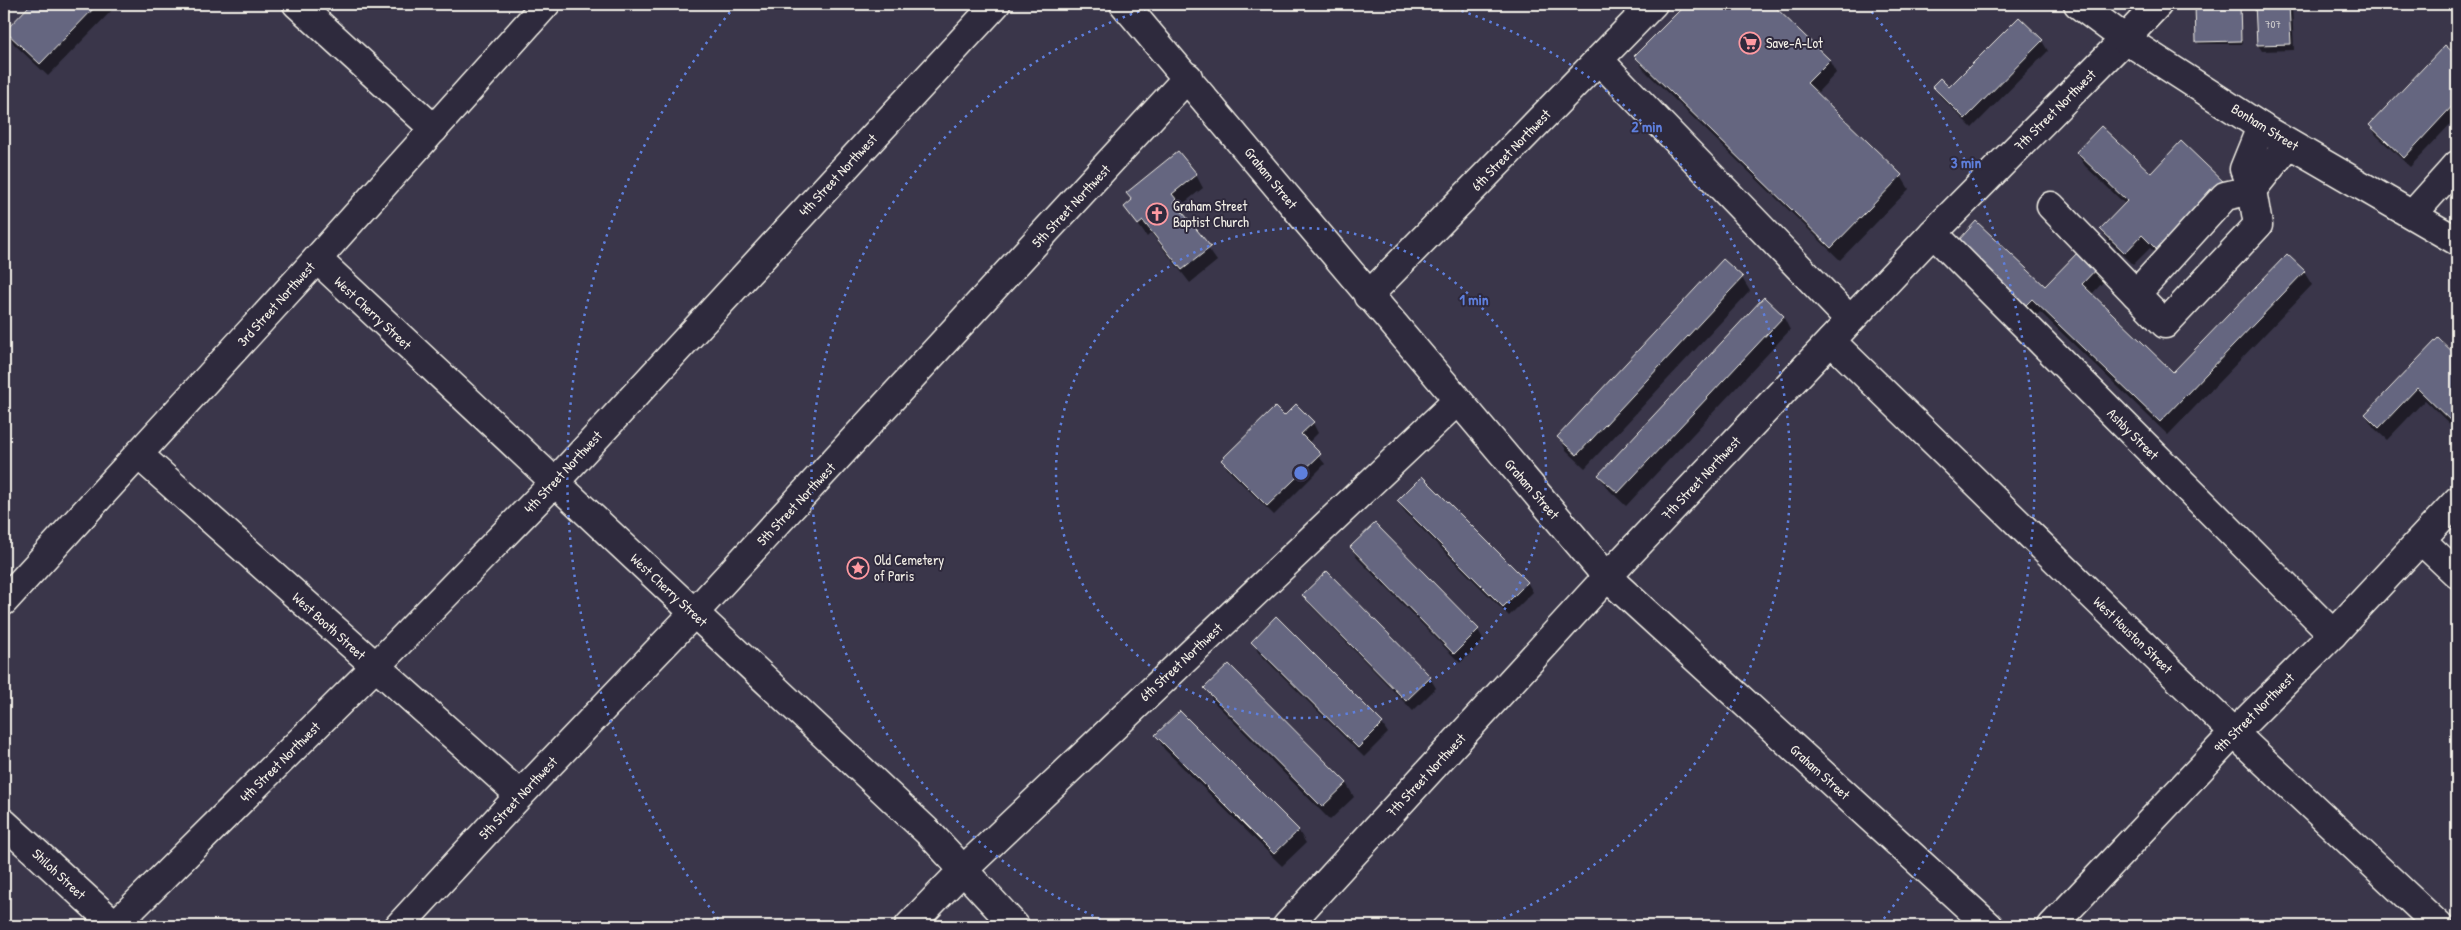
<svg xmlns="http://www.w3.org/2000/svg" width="2461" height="930" font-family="'Patrick Hand',sans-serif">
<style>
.shadow{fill:#0007}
.building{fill:#656680;stroke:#f4f1e8}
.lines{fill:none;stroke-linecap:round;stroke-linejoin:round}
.minor-casing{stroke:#f4f1e8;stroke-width:31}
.major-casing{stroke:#f4f1e8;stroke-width:31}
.minor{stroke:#2f2a3d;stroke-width:28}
.major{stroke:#2f2a3d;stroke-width:28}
.ring{fill:none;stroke:#5e7fdd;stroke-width:2.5;stroke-dasharray:2.5 5}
.labels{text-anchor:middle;stroke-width:4;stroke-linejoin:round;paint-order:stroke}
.number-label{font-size:11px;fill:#d0cece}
.poi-label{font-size:14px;fill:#f4f1e8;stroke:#2f2a3d;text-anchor:start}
.street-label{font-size:14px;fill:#f4f1e8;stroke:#2f2a3d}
.centre{fill:#5e7fdd;stroke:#2f2a3d;stroke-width:2.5}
.ring-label{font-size:15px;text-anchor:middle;font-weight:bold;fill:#5e7fdd;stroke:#2f2a3d;stroke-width:4;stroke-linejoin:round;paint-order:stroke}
</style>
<rect width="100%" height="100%" fill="#3a364a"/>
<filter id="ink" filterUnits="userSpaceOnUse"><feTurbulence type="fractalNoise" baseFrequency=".02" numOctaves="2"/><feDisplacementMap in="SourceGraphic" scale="10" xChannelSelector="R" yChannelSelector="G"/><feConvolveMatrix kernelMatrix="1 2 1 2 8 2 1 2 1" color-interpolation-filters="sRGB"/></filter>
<g filter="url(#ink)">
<g class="shadow">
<polygon points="32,4 118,4 48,76 14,44 7,31"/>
<polygon points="1687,4 1771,4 1829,60 1836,73 1817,93 1901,176 1909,189 1840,260 1644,70 1636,57"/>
<polygon points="2256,4 2292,4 2294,50 2262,51 2258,45"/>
<polygon points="2239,5 2242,44 2199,44 2197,42"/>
<polygon points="2019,18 2042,41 2048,51 1972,128 1940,96 1934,86 1949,89"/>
<polygon points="2445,46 2457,58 2457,117 2410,167 2376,135 2371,126"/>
<polygon points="2101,128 2169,266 2150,248 2133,265 2109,242 2101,229 2125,204 2085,166 2077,153"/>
<polygon points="1196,175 1203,188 1179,207 1217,261 1190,283 1151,233 1147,237 1126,207 1133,202 1128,193"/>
<polygon points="1967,254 2045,288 2099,266 2106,279 2091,295 2173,374 2287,255 2304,272 2312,285 2168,435 2040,312 2034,318"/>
<polygon points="1724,261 1742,278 1750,291 1585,468 1566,450 1559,437"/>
<polygon points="1783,316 1790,330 1626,506 1607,488 1599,475"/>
<polygon points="2438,340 2457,358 2457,431 2425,400 2387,440 2374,428 2366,415"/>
<polygon points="1284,418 1313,423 1318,433 1308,443 1325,464 1274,515 1228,470 1223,460"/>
<polygon points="1398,501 1527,582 1533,592 1509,616 1404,511"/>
<polygon points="1351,548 1478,630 1484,640 1460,663 1357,558"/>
<polygon points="1304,595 1430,678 1436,688 1413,711 1310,605"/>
<polygon points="1253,642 1382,724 1388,733 1364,757 1258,652"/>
<polygon points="1206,688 1346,783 1354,797 1330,820 1213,701"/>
<polygon points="1157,736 1298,830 1306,843 1282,866 1164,749"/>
</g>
<g class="building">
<polygon points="31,4 98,4 40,64 5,31"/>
<polygon points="1686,4 1772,4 1830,60 1807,83 1902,175 1831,248 1634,56"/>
<polygon points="2195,4 2240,4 2241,41 2196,42"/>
<polygon points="2255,4 2289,4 2291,44 2257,45"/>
<polygon points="2019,17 2043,40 1965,119 1932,86 1940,78 1949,87"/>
<polygon points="2445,45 2457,56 2457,101 2404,158 2369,125"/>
<polygon points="2101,126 2151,173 2181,141 2227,185 2161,254 2142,235 2125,253 2100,229 2127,201 2076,152"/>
<polygon points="1178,151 1197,174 1172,194 1177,200 1174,202 1211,247 1182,270 1143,221 1138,225 1124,207 1132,200 1126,193"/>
<polygon points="1976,221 2045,286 2082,248 2100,265 2082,284 2173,372 2287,254 2305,271 2160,422 2032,299 2025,306 1958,241"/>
<polygon points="1723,259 1743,277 1577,455 1557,437"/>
<polygon points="1764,297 1784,316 1618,493 1598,475"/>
<polygon points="2438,338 2457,356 2457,427 2417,388 2379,428 2365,414"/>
<polygon points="1296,404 1314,422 1301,434 1321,454 1267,506 1221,460 1275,407 1284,416"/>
<polygon points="1422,476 1528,582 1503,607 1397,501"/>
<polygon points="1375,523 1479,629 1454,654 1350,547"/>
<polygon points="1327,571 1431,677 1406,701 1302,595"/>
<polygon points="1276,616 1383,723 1358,748 1251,642"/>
<polygon points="1229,664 1347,783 1322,807 1204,688"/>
<polygon points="1180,711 1299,830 1274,854 1155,735"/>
</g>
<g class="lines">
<g class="minor-casing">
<g id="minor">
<polyline points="297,4 434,129"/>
<polyline points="1124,4 1607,577 1989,926"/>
<polyline points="1599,60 1850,320"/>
<polyline points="2051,206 2165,324 2258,225 2252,190 2244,169 2261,127"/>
<polyline points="2413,214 2457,165"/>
<polyline points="1933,233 2333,634"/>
<polyline points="317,259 930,834 1015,926"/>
<polyline points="2136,294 2225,196 2252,190 2289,144"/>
<polyline points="1368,296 1653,4"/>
<polyline points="1831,341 2234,733 2439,926"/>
<polyline points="139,455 520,795"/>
<polyline points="2422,541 2457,574"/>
<polyline points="4,601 317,259 546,4"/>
<polyline points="4,823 115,925"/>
<polyline points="114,926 374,668 554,483 996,4"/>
<polyline points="399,926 520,795 694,613 1188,77"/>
<polyline points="909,926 963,870 1457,401"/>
<polyline points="1287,926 1607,577 1933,233 2125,39"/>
<polyline points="2052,926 2234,733 2333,634 2457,501"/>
</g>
</g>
<g class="major-casing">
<g id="major">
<polyline points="2078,4 2125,39 2269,132 2457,241"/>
<polyline points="2125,39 2158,4"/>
</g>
</g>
<use href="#minor" class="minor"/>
<use href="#major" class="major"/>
</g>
</g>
<g class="ring">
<circle cx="1301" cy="473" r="245"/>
<path d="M1114 925A489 489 0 0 1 1162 4M1440 4A489 489 0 0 1 1488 925"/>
<path d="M723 925A734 734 0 0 1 735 6M1867 6A734 734 0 0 1 1879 925"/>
</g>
<defs>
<g id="supermarket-ring" transform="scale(1.125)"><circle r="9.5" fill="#2f2a3d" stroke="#ff9aa2" stroke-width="1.5"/><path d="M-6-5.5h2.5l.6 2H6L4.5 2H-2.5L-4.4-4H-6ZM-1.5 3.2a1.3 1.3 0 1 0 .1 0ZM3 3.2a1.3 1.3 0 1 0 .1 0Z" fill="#ff9aa2"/></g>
<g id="church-ring" transform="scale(1.125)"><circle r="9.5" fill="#2f2a3d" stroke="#ff9aa2" stroke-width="1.5"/><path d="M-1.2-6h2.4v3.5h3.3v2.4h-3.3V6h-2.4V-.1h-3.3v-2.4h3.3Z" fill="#ff9aa2"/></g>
<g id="sight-ring" transform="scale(1.125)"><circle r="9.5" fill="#2f2a3d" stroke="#ff9aa2" stroke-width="1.5"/><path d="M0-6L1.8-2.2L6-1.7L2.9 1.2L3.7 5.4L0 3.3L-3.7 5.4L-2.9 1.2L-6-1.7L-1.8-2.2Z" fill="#ff9aa2"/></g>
</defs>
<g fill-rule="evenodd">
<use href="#supermarket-ring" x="1750" y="43"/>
<use href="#church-ring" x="1157" y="214"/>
<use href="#sight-ring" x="858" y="568"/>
</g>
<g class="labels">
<g class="number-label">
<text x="2273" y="28">707</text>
</g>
<g class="poi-label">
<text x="1766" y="48">Save-A-Lot</text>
<text x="1173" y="211">Graham Street<tspan x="1173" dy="16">Baptist Church</tspan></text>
<text x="874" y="565">Old Cemetery<tspan x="874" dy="16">of Paris</tspan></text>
</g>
<g class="street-label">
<text transform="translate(2055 110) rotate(-45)" y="5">7th Street Northwest</text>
<text transform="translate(2265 127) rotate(32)" y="5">Bonham Street</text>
<text transform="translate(1511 150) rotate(-46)" y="5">6th Street Northwest</text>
<text transform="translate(838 175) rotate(-47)" y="5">4th Street Northwest</text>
<text transform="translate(1271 178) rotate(51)" y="5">Graham Street</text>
<text transform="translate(1071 206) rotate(-47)" y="5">5th Street Northwest</text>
<text transform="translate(276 304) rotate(-48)" y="5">3rd Street Northwest</text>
<text transform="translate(373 313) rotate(43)" y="5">West Cherry Street</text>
<text transform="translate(2133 434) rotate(45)" y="5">Ashby Street</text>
<text transform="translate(563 472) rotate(-47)" y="5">4th Street Northwest</text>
<text transform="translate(1701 478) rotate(-47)" y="5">7th Street Northwest</text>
<text transform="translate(1532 489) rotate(49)" y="5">Graham Street</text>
<text transform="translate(796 504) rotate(-47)" y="5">5th Street Northwest</text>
<text transform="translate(669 590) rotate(43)" y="5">West Cherry Street</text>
<text transform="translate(329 626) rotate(42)" y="5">West Booth Street</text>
<text transform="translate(2133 635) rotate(44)" y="5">West Houston Street</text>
<text transform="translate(1181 662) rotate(-43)" y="5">6th Street Northwest</text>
<text transform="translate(2254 713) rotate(-45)" y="5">9th Street Northwest</text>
<text transform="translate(280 762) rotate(-45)" y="5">4th Street Northwest</text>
<text transform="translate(1820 772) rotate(42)" y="5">Graham Street</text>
<text transform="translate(1426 775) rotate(-47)" y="5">7th Street Northwest</text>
<text transform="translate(518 798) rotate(-47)" y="5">5th Street Northwest</text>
<text transform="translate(59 874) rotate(43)" y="5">Shiloh Street</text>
</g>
</g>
<circle cx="1301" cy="473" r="8" class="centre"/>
<g class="ring-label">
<text x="1647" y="132">2 min</text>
<text x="1966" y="168">3 min</text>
<text x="1474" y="305">1 min</text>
</g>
<rect width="2461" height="930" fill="none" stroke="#2f2a3d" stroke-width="20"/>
<rect x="10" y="10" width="2441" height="910" fill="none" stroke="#f4f1e8" stroke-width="2" filter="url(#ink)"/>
</svg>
